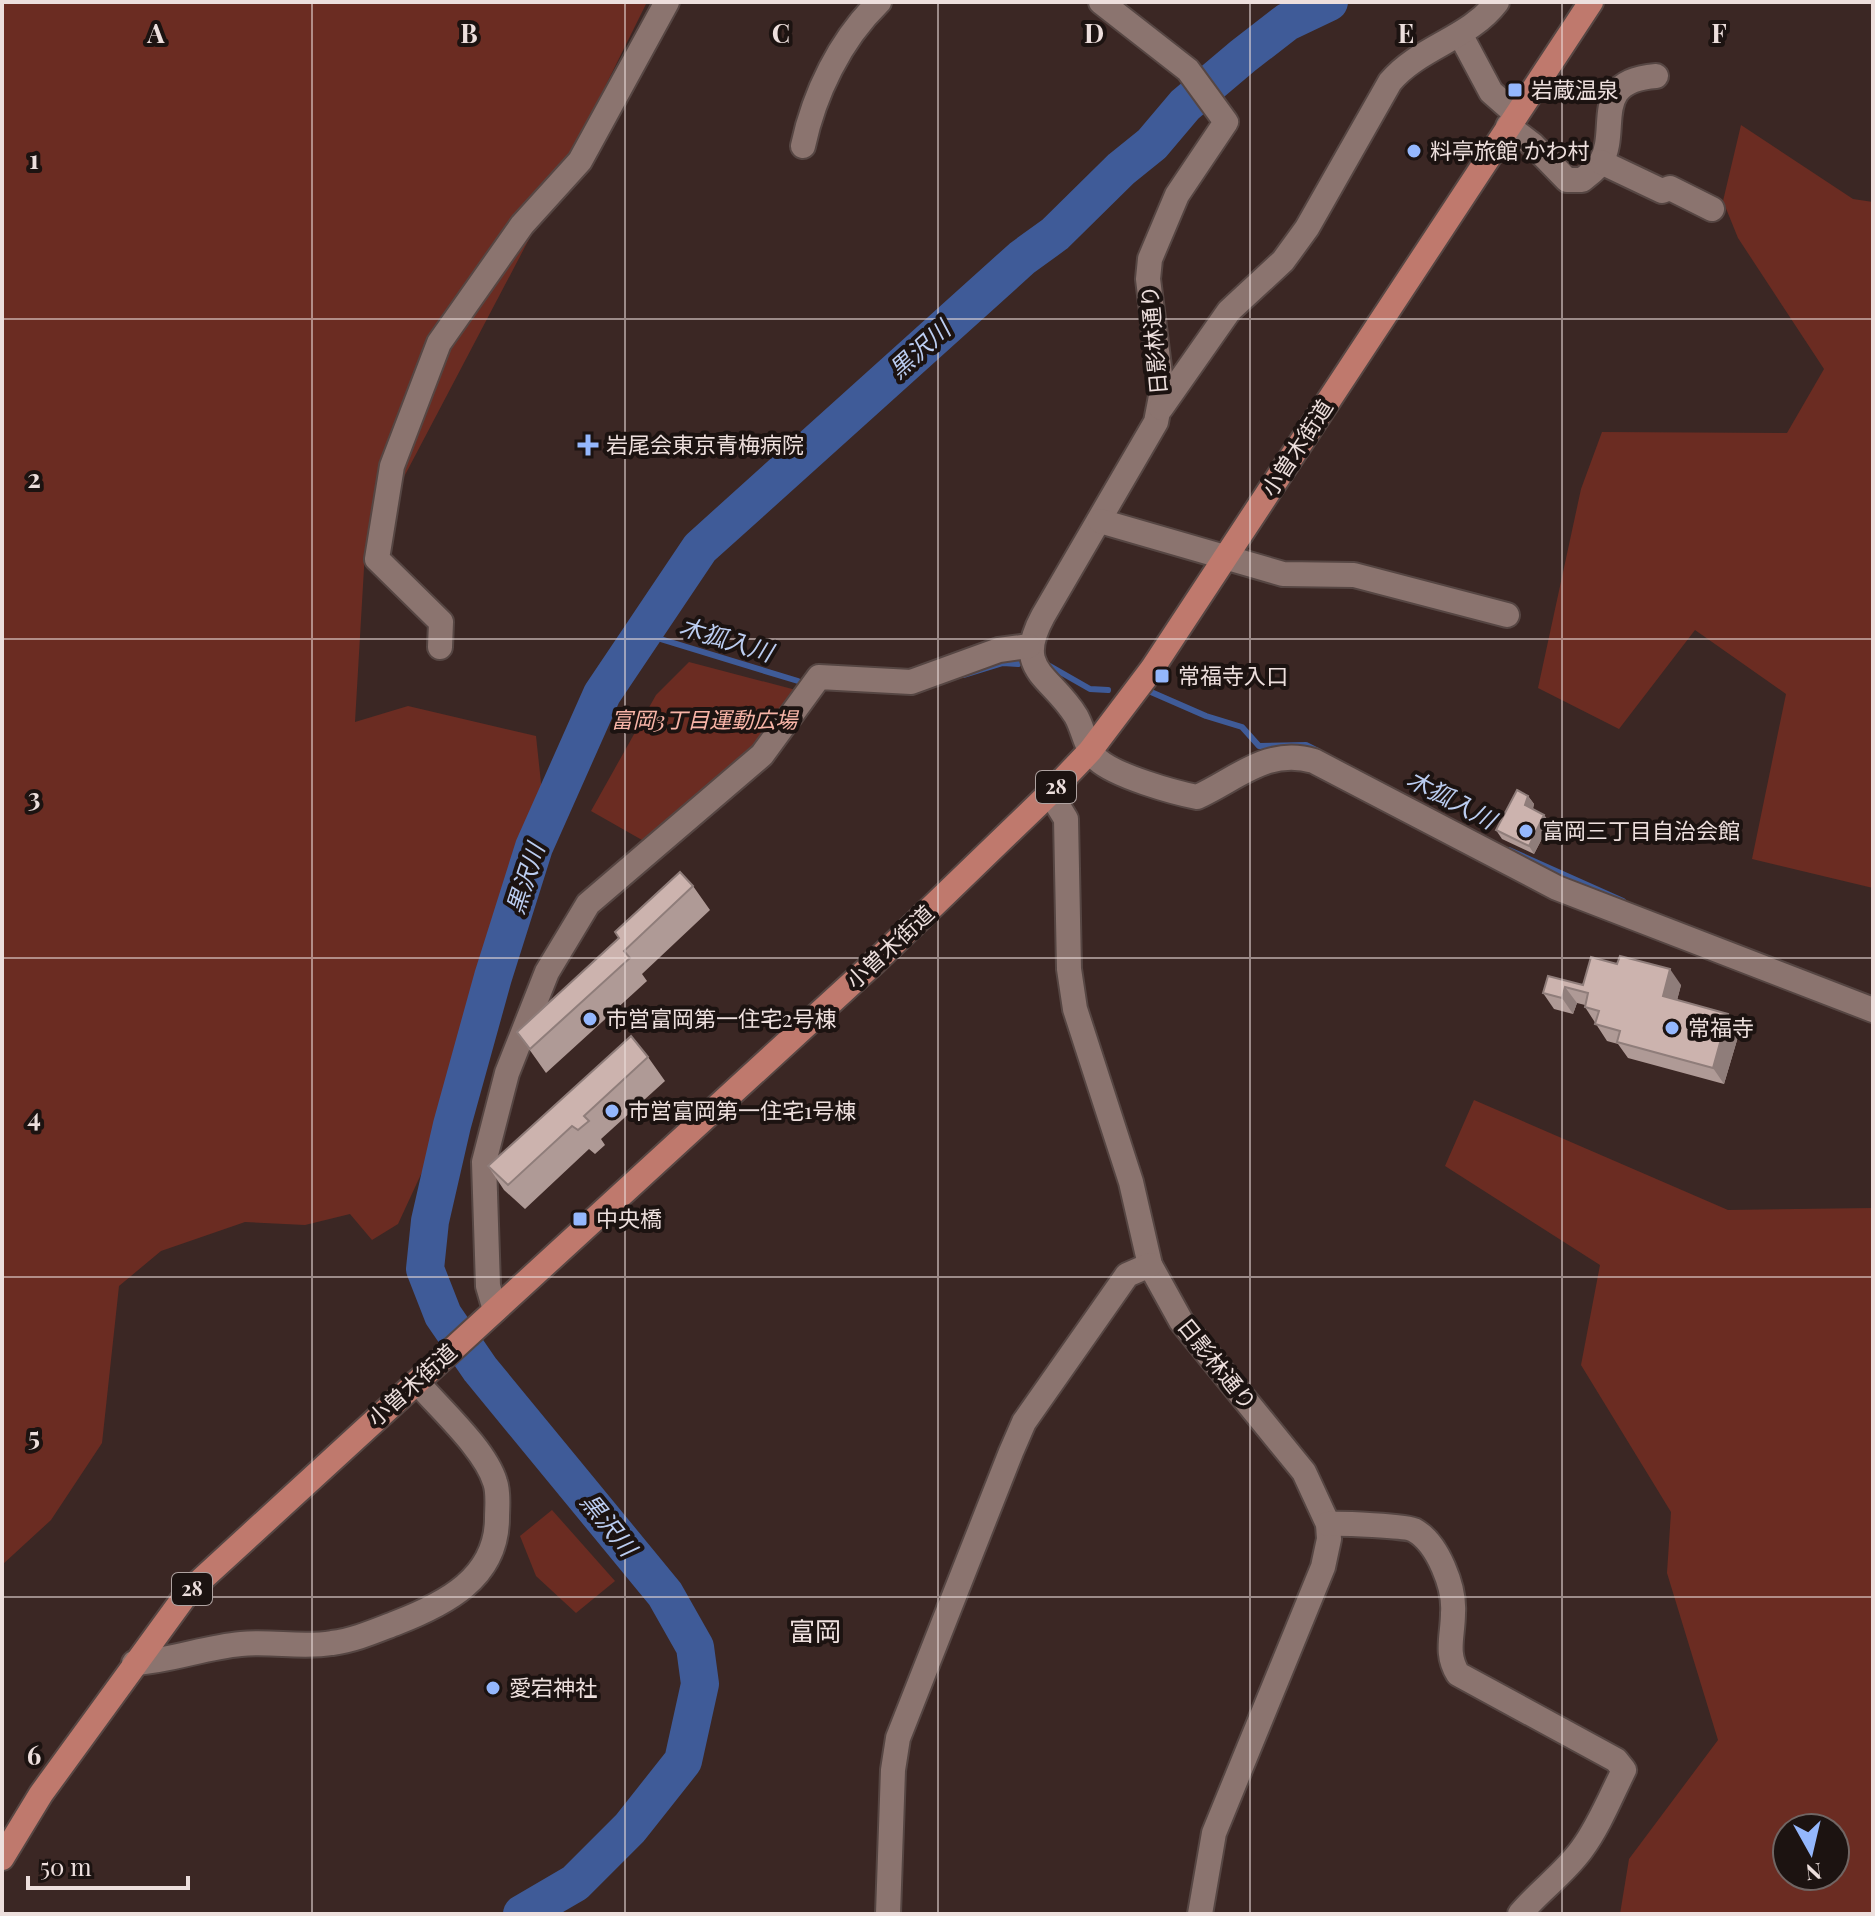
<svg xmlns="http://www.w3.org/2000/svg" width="1875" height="1916" font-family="'Playfair Display','Noto Sans JP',serif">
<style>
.green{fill:#6b2c22;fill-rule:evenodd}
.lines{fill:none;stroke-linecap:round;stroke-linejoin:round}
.stream{stroke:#3f5b98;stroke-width:6}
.river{stroke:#3f5b98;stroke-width:38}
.minor-casing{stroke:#564643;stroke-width:28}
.major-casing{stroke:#564643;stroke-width:28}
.minor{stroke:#8b746f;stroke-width:24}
.major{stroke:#bf796d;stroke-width:24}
.wall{fill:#af9a96}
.shaded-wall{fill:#8f7d7a}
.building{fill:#ccb3ae;stroke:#8f7d7a;stroke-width:2}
.grid{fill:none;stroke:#eddfdd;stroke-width:2;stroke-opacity:0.55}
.poi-dot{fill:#94b7fd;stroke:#1c1311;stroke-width:3}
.labels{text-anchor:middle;stroke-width:8;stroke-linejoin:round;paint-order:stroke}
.shield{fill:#1c1311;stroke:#aea2a0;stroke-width:2}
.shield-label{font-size:20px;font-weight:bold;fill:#eddfdd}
.poi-label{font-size:22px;fill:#eddfdd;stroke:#1c1311;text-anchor:start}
.street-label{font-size:22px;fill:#eddfdd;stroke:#1c1311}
.park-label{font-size:22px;font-style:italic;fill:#f7b4a7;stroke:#1c1311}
.water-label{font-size:24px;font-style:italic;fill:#bbcdf1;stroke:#1c1311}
.quarter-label{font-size:26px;fill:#eddfdd;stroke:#1c1311}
.grid-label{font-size:26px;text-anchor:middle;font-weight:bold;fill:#eddfdd;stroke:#1c1311;stroke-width:8;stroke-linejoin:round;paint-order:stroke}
</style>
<rect width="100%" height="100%" fill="#3b2724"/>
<g class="green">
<polygon points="2,2 647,2 537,224 365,551 355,722 408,706 536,736 544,811 441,1131 398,1224 372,1240 350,1214 305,1225 245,1222 161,1251 119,1286 102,1443 51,1520 2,1565"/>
<polygon points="1741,125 1853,199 1873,202 1873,888 1752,859 1786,694 1695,630 1619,729 1538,688 1581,489 1602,432 1787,433 1824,369 1738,238 1723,201"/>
<polygon points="689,662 796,690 766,736 642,840 591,811 656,695"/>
<path d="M1474 1100 1728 1210 1873 1208V1914H1620L1629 1859 1718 1740 1667 1573 1671 1512 1581 1365 1600 1265 1445 1166ZM1835 1828V1876H1787V1828Z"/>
<polygon points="552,1510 615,1581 576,1613 536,1576 520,1536"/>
</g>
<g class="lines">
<g class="stream">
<polyline points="644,634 798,681"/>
<polyline points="1048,665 1090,689 1108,690"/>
<polyline points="964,675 1003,663 1018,664"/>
<polyline points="1151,692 1206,716 1242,727 1259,746 1306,745 1318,751"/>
<polyline points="1509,850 1623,901"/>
</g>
<polyline class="river" points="522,1914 575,1883 630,1828 683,1761 700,1684 695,1647 665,1594 480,1369 443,1315 425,1269 430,1221 452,1125 493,977 534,847 602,694 700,548 1022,258 1055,234 1121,169 1152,144 1185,105 1243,56 1287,22 1329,2"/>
<g class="minor-casing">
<g id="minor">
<path d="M1101 2 1188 70 1226 122 1177 195 1150 259 1148 279 1162 391 1156 422 1043 616C1013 671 1050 674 1076 716 1084 730 1085 748 1098 760 1116 776 1172 792 1197 797 1237 779 1267 747 1314 761L1557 888 1873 1010"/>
<polyline points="1460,34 1491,92 1516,114"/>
<path d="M1508 126 1533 145 1567 180H1582C1588 175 1597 169 1601 162 1620 129 1589 81 1656 76"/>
<path d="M803 146C814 94 840 40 879 2"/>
<polyline points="1601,162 1662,191 1670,188 1712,209"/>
<path d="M1161 408 1229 311 1283 261 1307 228 1390 82C1419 47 1469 39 1497 2"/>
<polyline points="1100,521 1283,574 1354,575 1507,615"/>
<polyline points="440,647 441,622 377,559 392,466 439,343 522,225 580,161 667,2"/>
<polyline points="1050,793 1066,819 1069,969 1075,1009 1131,1182 1150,1265 1181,1321 1304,1472 1328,1524 1329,1539 1323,1567 1214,1833 1200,1914"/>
<polyline points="495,1310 488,1286 484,1162 507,1073 547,972 588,904 762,755 819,677 911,682 999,650 1029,646"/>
<path d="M1328 1524C1340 1523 1407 1526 1414 1530 1438 1543 1455 1588 1453 1613 1453 1636 1445 1653 1458 1674L1616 1760 1624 1770C1611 1796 1599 1826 1582 1849 1564 1874 1539 1891 1520 1914"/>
<path d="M134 1663C171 1661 205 1647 241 1644 272 1641 302 1648 332 1643 355 1640 375 1631 396 1623 445 1604 497 1578 497 1518 497 1507 499 1493 495 1482 485 1449 440 1409 417 1382"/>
<polyline points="888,1914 893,1770 898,1738 1011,1452 1024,1422 1127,1275 1150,1265"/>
</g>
</g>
<g class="major-casing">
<polyline id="major" points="2,1858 41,1794 188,1592 875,962 1050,793 1090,751 1152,669 1591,2"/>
</g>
<use href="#minor" class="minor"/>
<use href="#major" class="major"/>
</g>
<g class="wall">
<polygon points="1528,796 1534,804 1533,809 1544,815 1550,823 1534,854 1502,839 1496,830"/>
<polygon points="693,886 710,910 642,974 647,981 546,1073 517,1032 619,938"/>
<polygon points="1617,964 1681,985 1677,1000 1740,1030 1724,1084 1628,1058 1618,1044 1607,1041 1585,1007 1585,1005 1577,1003 1573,1014 1554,1009 1543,993 1548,976 1583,985"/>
<polygon points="648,1057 665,1081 601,1139 605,1145 595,1154 589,1149 525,1209 504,1190 488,1166"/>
</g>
<g class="shaded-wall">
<polygon points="1528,796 1534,804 1531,813 1525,805"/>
<polygon points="1544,815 1550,823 1534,854 1529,846"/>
<polygon points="1670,969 1681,985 1674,1012 1663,996"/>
<polygon points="1565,987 1577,1003 1573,1014 1562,998"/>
<polygon points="1728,1014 1740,1030 1724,1084 1713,1068"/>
</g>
<g class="building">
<polygon points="1517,790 1528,796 1525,805 1544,815 1529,846 1496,830"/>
<polygon points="680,872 693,886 624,951 630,958 530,1049 517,1032 619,938 615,932"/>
<polygon points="1620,956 1670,969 1663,996 1728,1014 1713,1068 1617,1042 1620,1031 1595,1024 1599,1011 1585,1007 1588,993 1565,987 1562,998 1543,993 1548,976 1583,985 1591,957 1617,964"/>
<polygon points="631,1036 648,1057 584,1116 589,1121 578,1130 572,1126 508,1185 488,1166"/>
</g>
<path class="grid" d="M312 2V1914M625 2V1914M938 2V1914M1250 2V1914M1562 2V1914M2 319H1873M2 639H1873M2 958H1873M2 1277H1873M2 1597H1873"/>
<g class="poi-dot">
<rect x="1507" y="82" width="16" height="16" rx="4"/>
<circle cx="1414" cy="151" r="8"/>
<path d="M584 433h8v8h8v8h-8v8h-8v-8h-8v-8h8z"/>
<rect x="1154" y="668" width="16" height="16" rx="4"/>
<circle cx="1526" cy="831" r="8"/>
<circle cx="590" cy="1019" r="8"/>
<circle cx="1672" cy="1028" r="8"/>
<circle cx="612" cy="1111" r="8"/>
<rect x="572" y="1211" width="16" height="16" rx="4"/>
<circle cx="493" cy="1688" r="8"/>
</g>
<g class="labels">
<g class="shield">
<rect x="1036" y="771" width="40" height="32" rx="6"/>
<rect x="172" y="1573" width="40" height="32" rx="6"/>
</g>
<g class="shield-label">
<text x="1056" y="794">28</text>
<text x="192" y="1596">28</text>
</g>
<g class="poi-label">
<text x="1531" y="98">岩蔵温泉</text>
<text x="1430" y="159">料亭旅館 かわ村</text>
<text x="606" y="453">岩尾会東京青梅病院</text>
<text x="1178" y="684">常福寺入口</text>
<text x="1542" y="839">富岡三丁目自治会館</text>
<text x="606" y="1027">市営富岡第一住宅2号棟</text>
<text x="1688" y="1036">常福寺</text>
<text x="628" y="1119">市営富岡第一住宅1号棟</text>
<text x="596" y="1227">中央橋</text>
<text x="509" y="1696">愛宕神社</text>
</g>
<g class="street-label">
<text transform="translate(1154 340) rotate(-95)" y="8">日影林通り</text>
<text transform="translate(1297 448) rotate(-57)" y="8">小曽木街道</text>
<text transform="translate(890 947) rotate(-43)" y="8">小曽木街道</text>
<text transform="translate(1217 1364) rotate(51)" y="8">日影林通り</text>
<text transform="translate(412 1385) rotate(-42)" y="8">小曽木街道</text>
</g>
<g class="park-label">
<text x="704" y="728">富岡3丁目運動広場</text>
</g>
<g class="water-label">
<text transform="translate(920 350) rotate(-42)" y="8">黒沢川</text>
<text transform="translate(726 640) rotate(17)" y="8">木狐入川</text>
<text transform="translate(1451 800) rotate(28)" y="8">木狐入川</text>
<text transform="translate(526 879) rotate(-72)" y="8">黒沢川</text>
<text transform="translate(608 1525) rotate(51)" y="8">黒沢川</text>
</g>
<g class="quarter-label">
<text x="815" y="1641">富岡</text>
</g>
</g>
<g class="grid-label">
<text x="156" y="43">A</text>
<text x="469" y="43">B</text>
<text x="781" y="43">C</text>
<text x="1094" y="43">D</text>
<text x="1406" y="43">E</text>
<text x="1719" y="43">F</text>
<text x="34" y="169">1</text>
<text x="34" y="488">2</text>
<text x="34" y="807">3</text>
<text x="34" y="1127">4</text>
<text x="34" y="1446">5</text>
<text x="34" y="1765">6</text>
</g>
<rect width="1875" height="1916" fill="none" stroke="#eddfdd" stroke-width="8"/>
<g transform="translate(1811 1852) rotate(172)"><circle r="38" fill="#1c1311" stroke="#706563" stroke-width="2"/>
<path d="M0-6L14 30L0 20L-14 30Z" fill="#94b7fd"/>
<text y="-12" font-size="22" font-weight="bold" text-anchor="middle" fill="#eddfdd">N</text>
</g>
<path d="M28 1876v12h160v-12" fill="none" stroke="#eddfdd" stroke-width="4"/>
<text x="40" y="1876" font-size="24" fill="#eddfdd" stroke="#1c1311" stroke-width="6" paint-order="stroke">50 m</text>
</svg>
